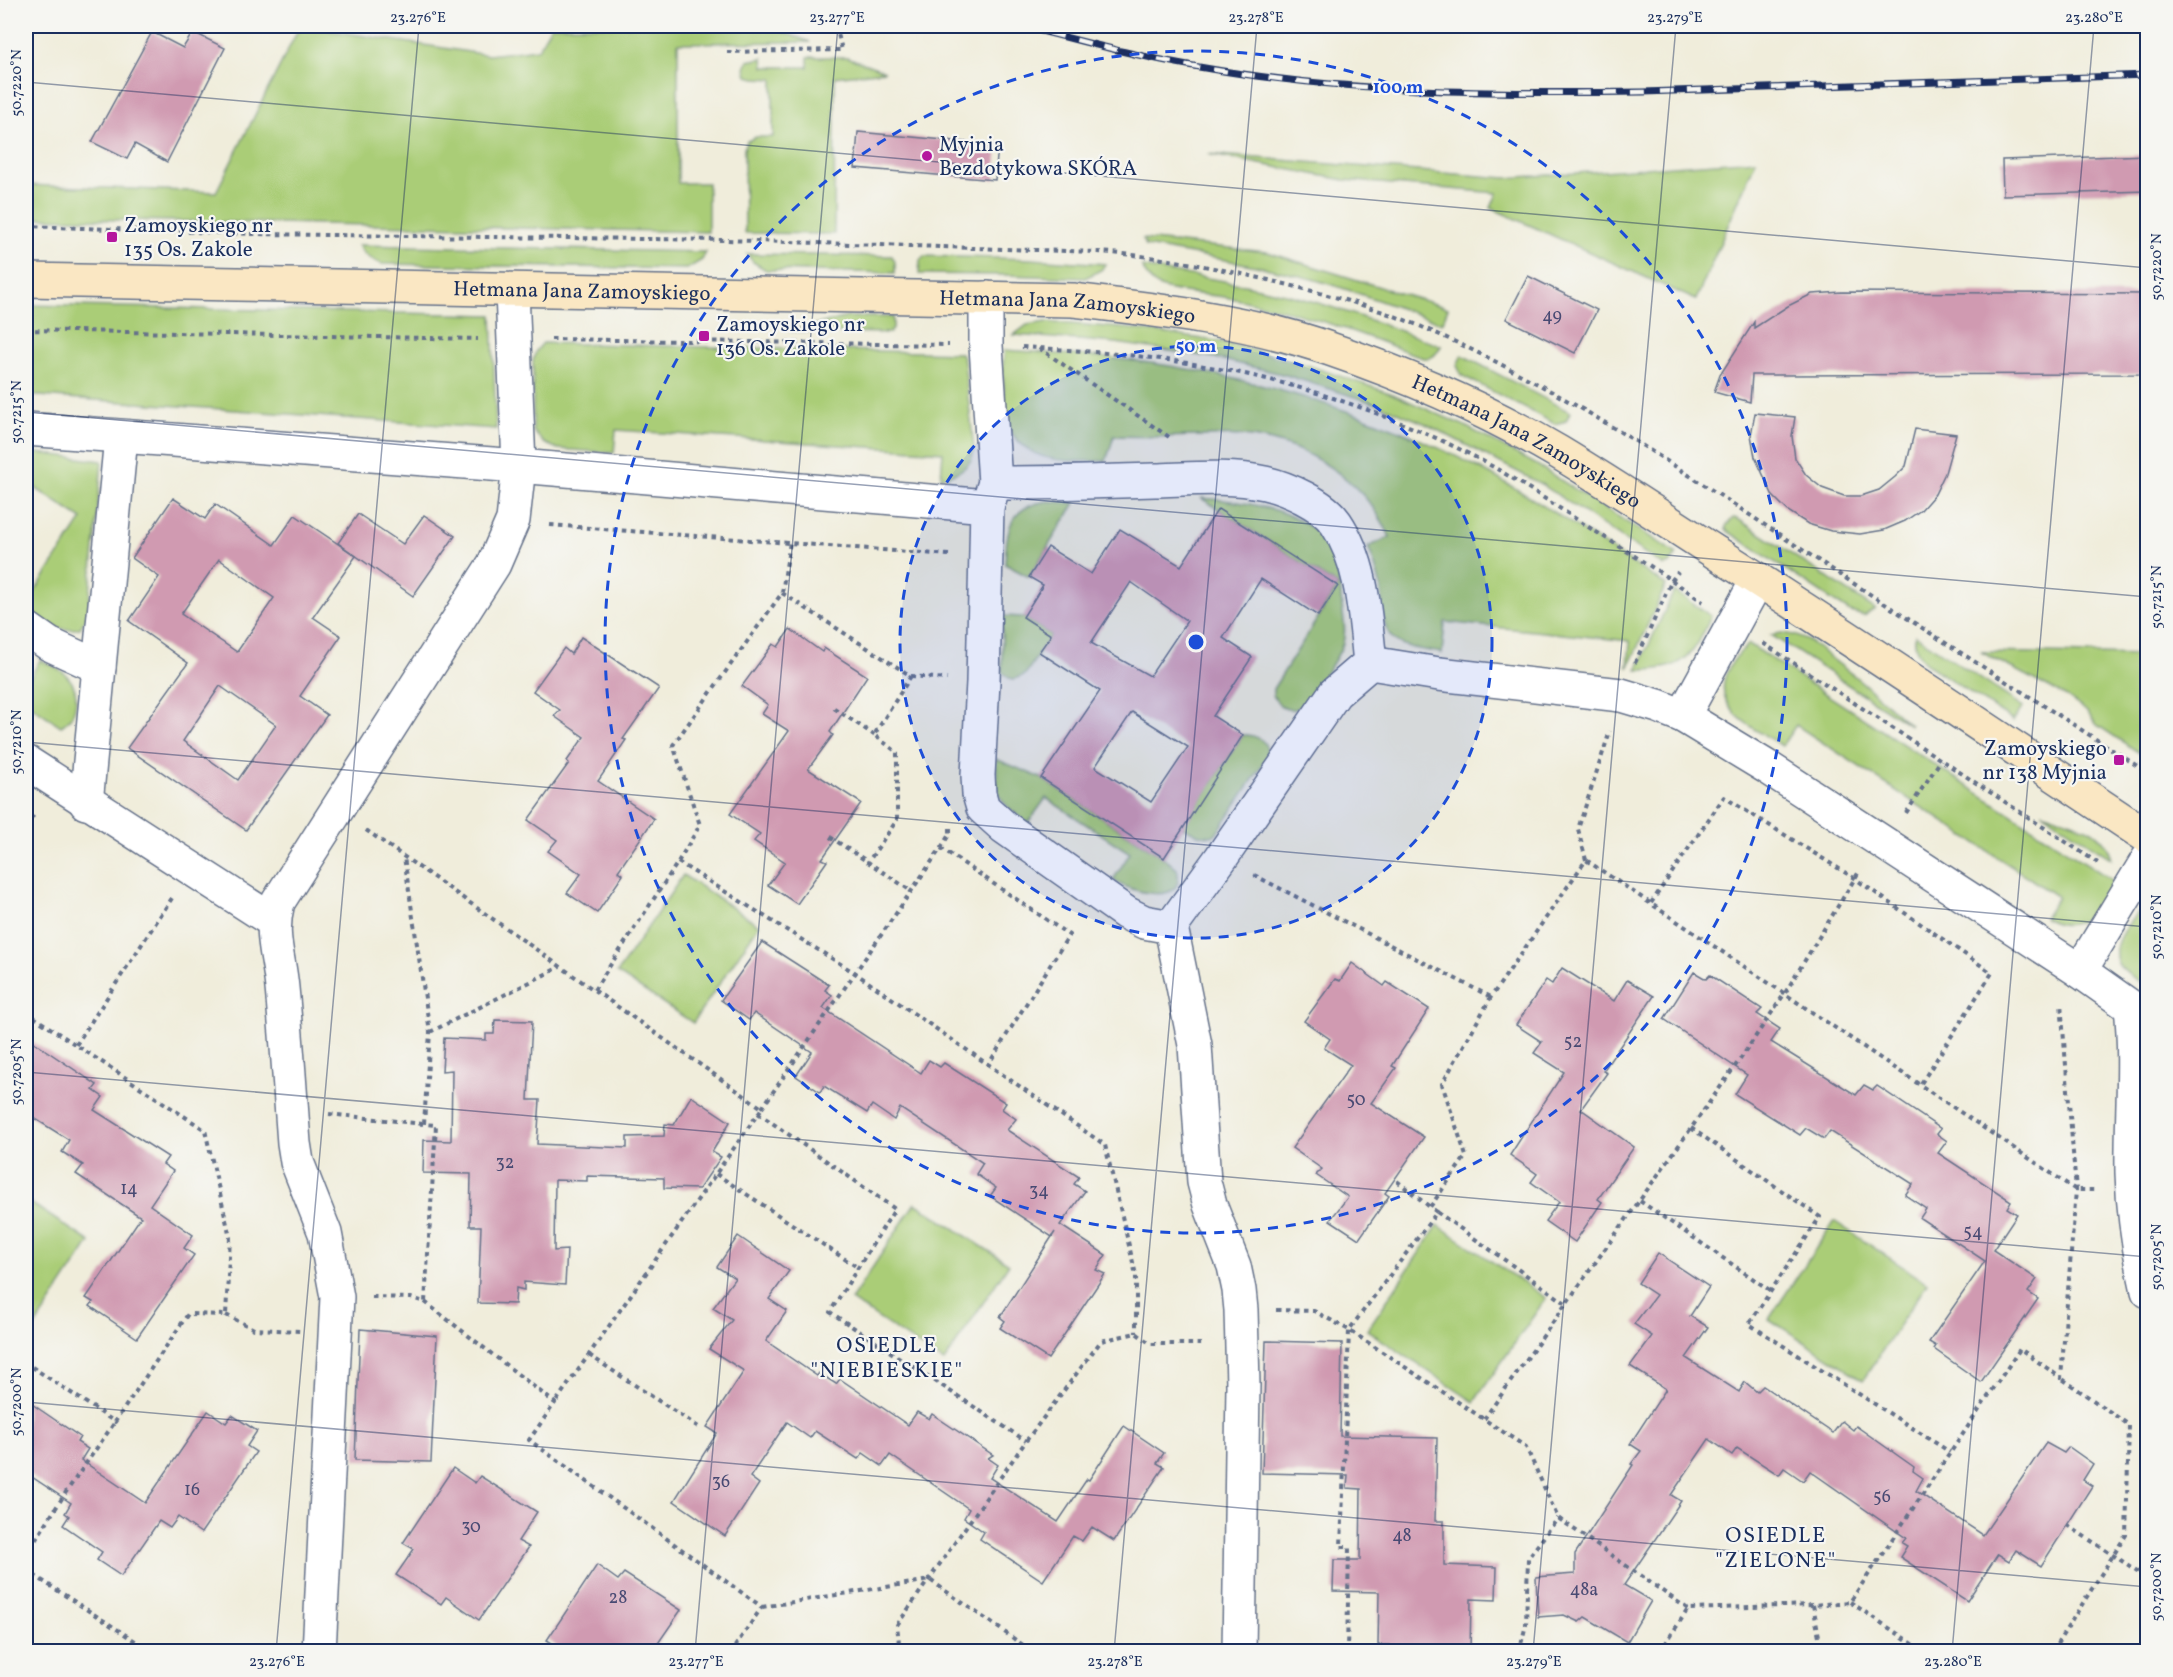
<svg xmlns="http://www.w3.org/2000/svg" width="2173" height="1677" font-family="Vollkorn,serif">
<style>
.green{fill:#aacd77;stroke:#627e6a;stroke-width:1.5}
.building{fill:#d09ab1;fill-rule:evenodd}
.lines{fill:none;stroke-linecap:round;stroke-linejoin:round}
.street-casing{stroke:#66728a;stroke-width:36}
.secondary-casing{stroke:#66728a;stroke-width:36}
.path{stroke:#66728a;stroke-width:4;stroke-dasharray:4.5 4.5;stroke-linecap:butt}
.street{stroke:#fff;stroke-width:33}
.secondary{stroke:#fae7c3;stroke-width:33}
.rail-casing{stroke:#1b2f5e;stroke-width:7}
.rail{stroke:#f6f6f2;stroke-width:4.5;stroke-dasharray:14;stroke-linecap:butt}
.ticks{fill:none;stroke:#1b2f5e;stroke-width:1.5;stroke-opacity:0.45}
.ring{fill:none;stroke:#1d4ed8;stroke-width:3;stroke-dasharray:10 8}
.poi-dot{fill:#b5179e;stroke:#f6f6f2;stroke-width:2}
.labels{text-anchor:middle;stroke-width:4.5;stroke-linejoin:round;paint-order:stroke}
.number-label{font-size:18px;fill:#484a73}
.poi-label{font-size:21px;fill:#1b2f5e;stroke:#f6f6f2;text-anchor:start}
.street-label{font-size:21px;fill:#1b2f5e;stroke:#f6f6f2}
.neighbourhood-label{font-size:22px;letter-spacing:1.5px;fill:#1b2f5e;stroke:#f6f6f2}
.centre{fill:#1d4ed8;stroke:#f6f6f2;stroke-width:3}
.ring-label{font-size:18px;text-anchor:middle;font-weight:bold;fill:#1d4ed8;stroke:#f6f6f2;stroke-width:4.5;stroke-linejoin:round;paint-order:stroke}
.neatline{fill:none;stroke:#1b2f5e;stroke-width:2}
.ticks-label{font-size:15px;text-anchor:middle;fill:#1b2f5e}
</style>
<rect width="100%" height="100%" fill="#f6f6f2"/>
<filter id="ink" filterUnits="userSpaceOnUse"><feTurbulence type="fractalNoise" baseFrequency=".0167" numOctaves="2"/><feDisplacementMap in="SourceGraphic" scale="12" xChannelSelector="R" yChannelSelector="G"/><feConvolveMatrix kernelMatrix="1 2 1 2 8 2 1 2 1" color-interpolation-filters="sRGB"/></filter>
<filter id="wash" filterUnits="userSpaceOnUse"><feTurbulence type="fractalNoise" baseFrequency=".008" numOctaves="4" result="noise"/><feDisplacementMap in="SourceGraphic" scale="24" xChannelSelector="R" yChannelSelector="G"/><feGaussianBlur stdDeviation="1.35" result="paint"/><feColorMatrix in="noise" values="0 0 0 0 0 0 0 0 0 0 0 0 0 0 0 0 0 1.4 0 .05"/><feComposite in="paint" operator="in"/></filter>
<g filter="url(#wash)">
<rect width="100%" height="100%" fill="#f0eddb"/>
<g class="green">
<polygon points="300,26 489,55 538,49 551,26 767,26 810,42 678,43 678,183 708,183 708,232 26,218 26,185 216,192"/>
<polygon points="808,57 847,57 885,71 835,77 834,234 745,233 744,149 747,141 756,137 773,137 773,79 755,78 747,76 745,68 748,61 763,58 764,67 808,67"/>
<polygon points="1207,154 1506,178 1756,160 1696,300 1491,208 1497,193 1344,180"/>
<path d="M1143 239 1267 252 1448 308 1442 323C1399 308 1356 291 1312 279 1257 264 1201 256 1146 246Z"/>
<path d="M358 245 706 252 702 260 687 269 382 264C371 260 364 256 358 245Z"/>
<polygon points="747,254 892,256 895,262 895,273 766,270 753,262"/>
<polygon points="924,256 1031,259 1106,264 1101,270 1085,278 1006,275 919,274 920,260"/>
<path d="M1142 267C1196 276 1249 284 1301 298 1349 311 1395 329 1441 346 1436 354 1434 359 1423 358 1358 332 1293 309 1224 297 1205 294 1177 293 1160 287 1151 284 1146 275 1142 267Z"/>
<polygon points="26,305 492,315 496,429 26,395"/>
<polygon points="848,317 893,317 893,329 890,333 790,331"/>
<polygon points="1046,322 1135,329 1223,342 1307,365 1390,393 1465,426 1537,465 1677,554 1670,564 1664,566 1541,484 1424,423 1380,405 1286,375 1211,357 1116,343 1014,335 1027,325"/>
<path d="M543 343 961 353 964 360 974 449C973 467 958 474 941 477L943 452 616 430 614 453 558 449 544 443 533 431V360L536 351Z"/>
<path d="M1005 350C1040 353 1075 354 1109 358 1232 370 1372 411 1481 469 1545 504 1605 546 1666 585L1628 668 1630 641 1445 622 1442 653C1428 650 1408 649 1396 641 1380 630 1383 605 1381 588 1378 574 1374 561 1368 547L1390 537C1365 480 1305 442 1243 436 1228 435 1212 436 1197 436 1169 437 1142 437 1114 436L1106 461C1070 461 1031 466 1009 429 1005 422 1006 409 1005 401 1004 384 1001 368 1005 350Z"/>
<polygon points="1462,355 1570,412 1566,421 1555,424 1461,375 1457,365"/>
<path d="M38 453 102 461 88 615 80 628C57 634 43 621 26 608V605L82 519 26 482V455Z"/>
<path d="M1201 498C1242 501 1312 509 1332 552 1338 567 1340 582 1341 597 1342 612 1347 629 1343 643 1338 660 1314 690 1303 706 1295 710 1289 711 1280 706L1273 695V689L1338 586Z"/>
<path d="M1049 501 1075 503 1029 577 1005 564C1007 529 1008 506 1049 501Z"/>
<polygon points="1733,518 1738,519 1875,609 1864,616 1850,612 1726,530 1726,526"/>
<path d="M1674 591 1711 616C1693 658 1684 670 1637 670Z"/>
<polygon points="1002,616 1023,617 1051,635 1025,675 1014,679 1009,678 1002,672"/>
<polygon points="1782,633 1794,635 1809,641 1862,682 1910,725 1771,635"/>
<path d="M1915 635 2023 707 2013 721 1927 664C1918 655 1914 648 1915 635Z"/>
<path d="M1749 644 2112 880C2103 911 2078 937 2044 918L2058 897 1796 725 1782 746C1757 730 1712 711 1726 674 1731 662 1738 653 1749 644Z"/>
<polygon points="1981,652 2147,655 2147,758 2097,725 2086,711 2067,697"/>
<path d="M40 660C48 664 60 668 66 675 81 689 79 716 61 726L26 702V678L29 680Z"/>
<path d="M1243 735C1259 735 1268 741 1268 757L1217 833 1212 836 1199 835 1183 827Z"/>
<path d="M996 759 1041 778 1164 858 1177 869C1188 908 1129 892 1113 880L1130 853 1046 798 1028 823C996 799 997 799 996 759Z"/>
<path d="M2042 812C2070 822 2104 826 2112 859Z"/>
<polygon points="683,875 759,925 693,1023 617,973"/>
<path d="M2147 902V976L2142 983C2135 978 2124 973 2119 965 2106 944 2134 917 2147 902Z"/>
<polygon points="26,1200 90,1242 26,1340"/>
<polygon points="915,1203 1009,1264 944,1362 851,1300"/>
<polygon points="1834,1221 1927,1283 1863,1380 1769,1319"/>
<polygon points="1438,1225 1546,1298 1474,1402 1367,1330"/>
</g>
<g id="blocks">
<g class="building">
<polygon points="152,32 183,48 193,32 225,48 167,162 135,144 127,159 92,142"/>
<polygon points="858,132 998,145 995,180 855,168"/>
<polygon points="2148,155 2148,191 2003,195 2002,160"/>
<polygon points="1528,276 1597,310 1575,353 1506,319"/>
<polygon points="1842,292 2148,294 2148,374 1752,375 1750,402 1714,392 1720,375 1754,322 1754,328 1788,306 1812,294"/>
<polygon points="1755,413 1795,417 1792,436 1795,458 1806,475 1822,488 1844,496 1861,496 1879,490 1895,477 1906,466 1915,429 1956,434 1945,473 1935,494 1921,510 1905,521 1884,530 1860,534 1831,531 1808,524 1788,511 1773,496 1755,457 1751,435"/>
<path d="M173 498 205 519 215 504 274 545 295 515 356 556 313 617 341 636 300 696 327 715 246 830 127 748 188 663 129 621 159 577 132 558ZM219 559 274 598 237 652 181 614ZM220 686 276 725 238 780 183 741Z"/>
<path d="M1218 509 1338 586 1318 616 1261 579 1223 638 1252 657 1213 716 1243 735 1164 858 1041 778 1100 691 1039 652 1051 635 1023 617 1043 585 1029 577 1048 547 1091 574 1120 529 1181 566ZM1131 582 1187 621 1150 676 1091 643ZM1132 712 1188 747 1151 802 1095 767Z"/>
<polygon points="358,514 403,544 424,515 455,536 413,596 338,543"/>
<polygon points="790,629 822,652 824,648 867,676 830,732 833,735 808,769 861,803 822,859 827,861 797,904 768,885 785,862 754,841 760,834 730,814 789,731 762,714 768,705 742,686 773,644 778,647"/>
<polygon points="581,637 659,688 623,739 626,740 598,781 654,819 618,871 623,875 597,913 567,893 581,874 548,851 557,840 528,820 569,763 567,761 584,737 554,716 560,710 533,691 564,648 571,654"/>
<polygon points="762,942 829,985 825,990 832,995 823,1008 921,1073 929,1060 940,1067 944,1063 1006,1103 1002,1109 1016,1119 1007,1130 1079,1177 1074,1184 1085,1191 1060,1225 1106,1255 1096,1270 1105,1274 1048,1359 1000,1328 1005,1321 1000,1317 1055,1232 1052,1237 990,1196 996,1188 976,1174 983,1163 900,1108 894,1120 872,1105 867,1113 824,1086 820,1092 796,1076 812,1052 754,1013 749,1020 721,1000"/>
<polygon points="1352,963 1384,986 1387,982 1429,1009 1392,1066 1396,1068 1371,1103 1424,1137 1385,1193 1389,1196 1359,1239 1330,1220 1348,1197 1316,1175 1322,1169 1292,1148 1351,1065 1324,1048 1330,1039 1304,1021 1335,979 1340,981"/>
<polygon points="1562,968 1614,1001 1627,980 1654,996 1603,1071 1607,1073 1581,1109 1634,1147 1598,1199 1602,1202 1575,1242 1545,1221 1559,1202 1531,1182 1537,1174 1510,1155 1564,1072 1534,1053 1542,1042 1516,1025 1546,980 1552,984"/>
<polygon points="1694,972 1706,979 1710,975 1762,1009 1757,1014 1780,1029 1771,1042 1856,1095 1864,1085 1873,1090 1877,1086 1941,1129 1937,1134 1947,1141 1938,1153 2011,1201 2007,1208 2017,1214 1993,1250 2037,1279 2028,1292 2038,1299 1981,1382 1934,1349 1936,1346 1929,1342 1985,1261 1920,1218 1926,1209 1905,1195 1913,1184 1830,1131 1824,1139 1806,1128 1800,1135 1735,1094 1747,1075 1664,1019"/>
<polygon points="495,1020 532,1021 528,1100 540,1100 537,1144 627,1148 627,1137 664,1136 665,1124 674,1125 691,1096 730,1122 712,1152 721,1157 699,1189 664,1188 664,1178 587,1176 587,1181 555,1180 554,1251 567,1250 565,1285 524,1282 524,1290 516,1288 515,1304 478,1303 481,1226 470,1226 471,1174 423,1173 424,1140 451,1141 452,1070 442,1071 444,1038 486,1040 486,1034 494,1034"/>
<polygon points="26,1037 97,1085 93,1090 103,1097 94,1110 168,1157 163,1164 173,1171 150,1205 193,1235 184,1248 194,1255 137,1338 90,1306 93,1302 86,1298 141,1217 76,1174 83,1165 62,1152 69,1140 26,1113"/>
<polygon points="738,1236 789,1271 769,1299 787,1311 766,1341 817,1376 819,1373 836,1384 840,1379 908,1425 917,1412 929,1419 932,1414 993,1455 988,1458 998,1465 990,1478 1058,1522 1087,1479 1089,1480 1124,1426 1164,1453 1157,1463 1164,1467 1114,1541 1092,1527 1082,1541 1073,1536 1043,1581 980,1539 984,1532 964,1518 969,1509 890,1455 882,1466 863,1453 858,1459 815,1431 810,1438 787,1422 750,1477 759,1484 725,1536 674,1501 717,1433 707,1427 744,1371 709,1349 732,1320 713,1308 735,1278 717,1267"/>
<polygon points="1658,1253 1709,1287 1690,1316 1708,1327 1686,1358 1739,1392 1745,1382 1757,1392 1763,1386 1833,1433 1842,1421 1853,1430 1856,1426 1914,1467 1913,1471 1923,1478 1916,1491 1983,1535 2046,1443 2064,1453 2069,1447 2093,1464 2083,1480 2092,1486 2041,1566 2016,1550 2009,1561 1998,1554 1967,1601 1900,1557 1907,1546 1902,1543 1906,1538 1810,1471 1803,1481 1784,1468 1779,1475 1737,1448 1732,1455 1709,1439 1671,1495 1681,1501 1624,1585 1651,1601 1627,1642 1585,1617 1579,1622 1564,1615 1538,1617 1536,1577 1575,1574 1575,1554 1633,1465 1631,1464 1641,1451 1630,1444 1666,1389 1630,1366 1652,1336 1634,1324 1656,1295 1638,1283"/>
<polygon points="360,1329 437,1336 431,1462 355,1460"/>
<polygon points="1266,1341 1342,1343 1340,1436 1437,1438 1435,1521 1444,1521 1444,1565 1497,1567 1496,1600 1471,1599 1470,1652 1390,1652 1390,1645 1378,1645 1379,1592 1333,1591 1334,1560 1360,1560 1361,1489 1347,1488 1348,1475 1262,1473"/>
<polygon points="26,1400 80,1437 77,1442 88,1449 81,1460 145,1503 208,1411 226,1423 232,1415 257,1431 247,1446 256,1452 201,1533 178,1517 170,1528 159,1521 121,1576 97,1560 102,1552 63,1525 69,1516 65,1513 71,1503 26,1473"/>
<polygon points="453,1468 475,1483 480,1476 537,1512 518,1541 529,1547 479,1620 446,1597 441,1604 396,1575 414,1549 403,1543"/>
<polygon points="597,1565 618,1580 624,1573 681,1610 652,1652 566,1652 547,1640"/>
</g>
</g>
</g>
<g filter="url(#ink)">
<use href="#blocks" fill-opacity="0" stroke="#66728a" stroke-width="1.5"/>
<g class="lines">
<g class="street-casing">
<g id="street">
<polyline points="986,298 986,346 995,483"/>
<polyline points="26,429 519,466 512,291"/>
<path d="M987 506 995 483C1049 483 1102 482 1155 480 1191 479 1230 475 1265 483 1287 488 1323 504 1336 523 1363 563 1365 617 1370 663L1335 693 1221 858 1171 927 1195 1045 1204 1182 1210 1205 1234 1266 1239 1290 1241 1310 1243 1385 1239 1652"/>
<polyline points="26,628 49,644 99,667"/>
<polyline points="1370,663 1439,674 1621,695 1658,706 1683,716 1767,767 2080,971 2148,1019"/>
<polyline points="1683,716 1758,579"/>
<polyline points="26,762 273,921"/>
<polyline points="86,803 121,437"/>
<polyline points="2080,971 2148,859"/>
<path d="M2131 1007C2137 1062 2131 1117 2132 1173 2133 1213 2139 1251 2148 1291"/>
<path d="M319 1652 337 1297 325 1233 297 1162 294 1143C290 1091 287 1040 282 988 279 954 269 937 278 902L494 564 513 520 519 466 987 506 983 682 978 775 979 794 983 808 1004 827 1126 913 1144 922 1171 927"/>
</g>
</g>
<g class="secondary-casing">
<g id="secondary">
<path id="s1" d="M26 280 1073 300C1159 310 1247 320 1330 349 1409 376 1487 410 1558 452 1613 485 1665 520 1718 554 1863 646 2005 742 2148 837"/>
</g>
</g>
<g class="path">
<polyline points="727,52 842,50 836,26"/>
<path d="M26 226 253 234 725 240 1098 252C1162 256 1223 269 1285 284 1332 296 1378 308 1422 327 1566 389 1696 480 1827 566 1933 636 2041 703 2148 773"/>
<polyline points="26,330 478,339"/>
<polyline points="551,339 949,345"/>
<path d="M1022 347C1090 351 1158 356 1225 370 1312 386 1420 425 1497 469 1529 488 1561 509 1593 530 1630 553 1667 576 1703 602"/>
<polyline points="1039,348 1169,437"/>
<polyline points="550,525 949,555"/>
<polyline points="782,593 911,676 947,679"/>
<polyline points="1763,643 2101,865"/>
<polyline points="1635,663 1672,580 1678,572"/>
<polyline points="911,676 874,735 897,752 897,820 868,862 911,891"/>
<polyline points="834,708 874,735"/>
<polyline points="1906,813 1941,760"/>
<polyline points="26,827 35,813"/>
<polyline points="366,830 762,1108 555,1403"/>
<polyline points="830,837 868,862"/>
<polyline points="941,848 950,833 950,827"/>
<polyline points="1586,860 1578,829 1610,731"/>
<polyline points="678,862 700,825 673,745 782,593 790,542"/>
<polyline points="1254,875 1491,997"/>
<polyline points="1651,903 1724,797 1854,878 1992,973 1920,1085"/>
<polyline points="594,990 678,862 855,973 1105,1145 1136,1275 1136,1333"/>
<polyline points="26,1012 205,1130 230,1237 226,1315 188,1314 115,1422 26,1363"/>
<polyline points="430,1032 560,967"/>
<polyline points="76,1045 172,898"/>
<polyline points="762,1108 941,848 1069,935 988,1065"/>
<polyline points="758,1113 895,1209 830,1312 1026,1441"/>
<polyline points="329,1114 424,1124"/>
<polyline points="1691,1128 1820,1217 1749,1324 1950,1452"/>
<polyline points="716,1174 857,1267"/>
<polyline points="1397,1181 1430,1207"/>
<polyline points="1640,1201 1771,1291"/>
<polyline points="1437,1212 1567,1304"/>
<polyline points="372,1297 411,1298 425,1302 436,1125 424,1124 430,1032 404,857"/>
<polyline points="425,1302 555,1403 529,1440 762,1607 731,1652"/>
<polyline points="1276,1310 1314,1311 1349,1330 1437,1212 1430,1207 1466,1156 1442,1084 1491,997 1586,860 2076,1190 2096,1190"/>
<polyline points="226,1315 254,1329 300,1331"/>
<polyline points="589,1355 700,1428"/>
<polyline points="1484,1419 1741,1058 1785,993 1860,870"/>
<polyline points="2067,1525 2148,1578"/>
<polyline points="26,1555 66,1492 115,1422"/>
<polyline points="26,1570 152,1652"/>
<polyline points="1850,1602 1925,1652"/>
<polyline points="1813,1605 1822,1652"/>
<polyline points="762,1607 930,1580 1033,1652"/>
<polyline points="900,1652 897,1625 1026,1441 1101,1341 1136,1333 1151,1344 1205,1344"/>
<polyline points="1347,1652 1349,1547 1341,1547 1349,1330 1526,1447 1558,1518 1688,1609"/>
<polyline points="1519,1652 1526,1625 1528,1558 1558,1518"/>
<polyline points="1660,1652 1688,1609 1813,1605 1850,1602 2020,1349 2061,1378 2076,1190 2061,1003"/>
<polyline points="2052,1652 2126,1535 2129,1425 2061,1378"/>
</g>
<use href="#street" class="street"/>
<use href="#secondary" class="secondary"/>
<g class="rail-casing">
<path id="rail" d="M1022 26C1081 41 1139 57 1199 67 1346 93 1495 94 1643 92L2148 75"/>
</g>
<use href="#rail" class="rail"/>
</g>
</g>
<path class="ticks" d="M26 82 2148 268M26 412 2148 597M26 742 2148 927M26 1072 2148 1257M26 1402 2148 1587M276 1652 419 26M695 1652 838 26M1114 1652 1257 26M1533 1652 1676 26M1952 1652 2094 26"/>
<circle cx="1196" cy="642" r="296" fill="#1d4ed8" fill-opacity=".12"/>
<g class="ring">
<circle cx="1196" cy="642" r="296"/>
<circle cx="1196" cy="642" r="591"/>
</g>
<g class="poi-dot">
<circle cx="927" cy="156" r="6"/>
<rect x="106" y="231" width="12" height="12" rx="3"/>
<rect x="698" y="330" width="12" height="12" rx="3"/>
<rect x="2113" y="754" width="12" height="12" rx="3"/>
</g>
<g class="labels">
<g class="number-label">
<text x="1552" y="321">49</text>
<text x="1573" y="1047">52</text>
<text x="1356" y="1105">50</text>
<text x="505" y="1168">32</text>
<text x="129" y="1194">14</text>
<text x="1039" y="1196">34</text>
<text x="1973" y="1237">54</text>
<text x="721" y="1487">36</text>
<text x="192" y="1495">16</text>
<text x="1882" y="1502">56</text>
<text x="471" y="1532">30</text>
<text x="1402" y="1541">48</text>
<text x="1584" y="1595">48a</text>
<text x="618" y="1603">28</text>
</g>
<g class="poi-label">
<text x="939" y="151">Myjnia<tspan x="939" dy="24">Bezdotykowa SKÓRA</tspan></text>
<text x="124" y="232">Zamoyskiego nr<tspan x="124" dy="24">135 Os. Zakole</tspan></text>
<text x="716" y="331">Zamoyskiego nr<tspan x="716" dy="24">136 Os. Zakole</tspan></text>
<text x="2107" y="755" text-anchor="end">Zamoyskiego<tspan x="2107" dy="24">nr 138 Myjnia</tspan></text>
</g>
<g class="street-label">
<text dy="7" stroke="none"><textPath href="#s1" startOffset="556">Hetmana Jana Zamoyskiego</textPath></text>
<text dy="7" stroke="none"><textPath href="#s1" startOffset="1042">Hetmana Jana Zamoyskiego</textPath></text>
<text dy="7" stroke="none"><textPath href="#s1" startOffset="1527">Hetmana Jana Zamoyskiego</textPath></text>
</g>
<g class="neighbourhood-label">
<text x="887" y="1352">OSIEDLE<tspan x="887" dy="25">"NIEBIESKIE"</tspan></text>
<text x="1776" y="1542">OSIEDLE<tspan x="1776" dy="25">"ZIELONE"</tspan></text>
</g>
</g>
<circle cx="1196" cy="642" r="9" class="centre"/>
<g class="ring-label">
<text x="1398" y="93">100 m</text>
<text x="1196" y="352">50 m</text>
</g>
<rect width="2173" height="1677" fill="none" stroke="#f6f6f2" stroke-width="66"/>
<rect x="33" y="33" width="2107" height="1611" class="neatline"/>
<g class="ticks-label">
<text x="418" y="22">23.276°E</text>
<text x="837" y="22">23.277°E</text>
<text x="1256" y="22">23.278°E</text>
<text x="1675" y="22">23.279°E</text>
<text x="2094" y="22">23.280°E</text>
<text transform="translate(16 83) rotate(-90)" y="5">50.7220°N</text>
<text transform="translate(2156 267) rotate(-90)" y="5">50.7220°N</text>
<text transform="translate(16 412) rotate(-90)" y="5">50.7215°N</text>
<text transform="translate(2156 597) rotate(-90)" y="5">50.7215°N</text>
<text transform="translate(16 742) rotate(-90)" y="5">50.7210°N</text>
<text transform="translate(2156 927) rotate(-90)" y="5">50.7210°N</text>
<text transform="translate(16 1072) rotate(-90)" y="5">50.7205°N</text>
<text transform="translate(2156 1257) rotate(-90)" y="5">50.7205°N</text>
<text transform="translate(16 1402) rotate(-90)" y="5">50.7200°N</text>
<text transform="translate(2156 1587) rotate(-90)" y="5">50.7200°N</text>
<text x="277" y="1666">23.276°E</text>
<text x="696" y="1666">23.277°E</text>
<text x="1115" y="1666">23.278°E</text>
<text x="1534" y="1666">23.279°E</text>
<text x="1953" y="1666">23.280°E</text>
</g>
</svg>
